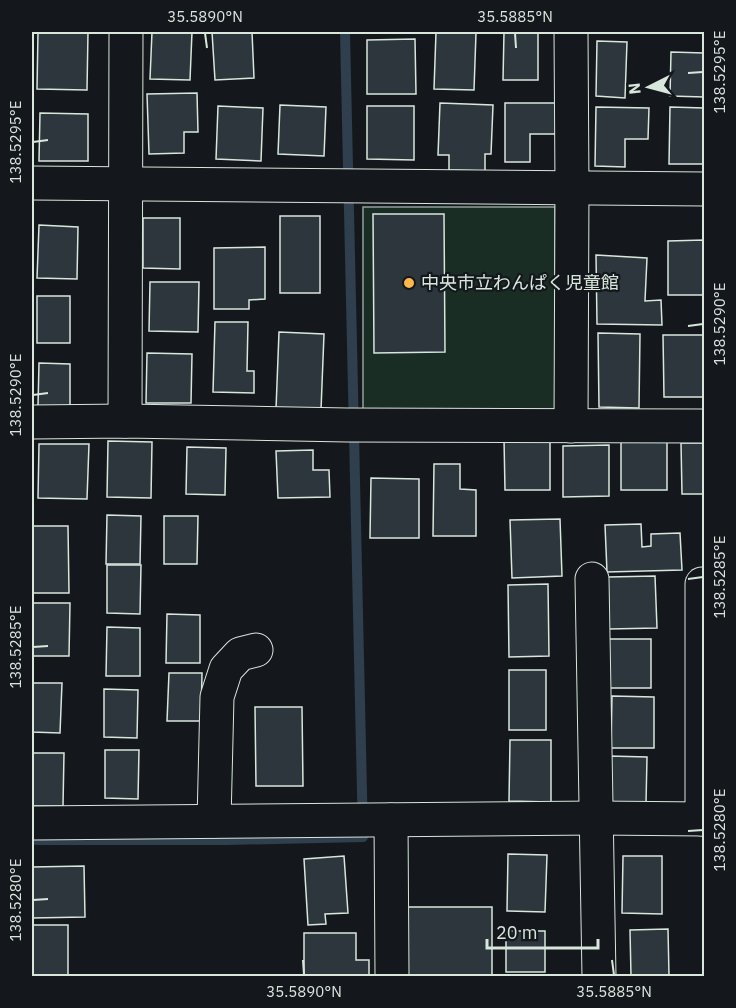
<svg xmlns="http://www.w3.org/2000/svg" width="736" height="1008" font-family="'IBM Plex Sans','Noto Sans JP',sans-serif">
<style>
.green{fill:#1a2d24;stroke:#939e99;stroke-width:1.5}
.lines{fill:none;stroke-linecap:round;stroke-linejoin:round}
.stream{stroke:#2f3f4d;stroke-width:10}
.building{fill:#2c363c;stroke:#d8e6dc;stroke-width:1.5}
.minor-casing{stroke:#d8e6dc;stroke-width:35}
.minor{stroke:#14181c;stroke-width:33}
.ticks{fill:none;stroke:#d8e6dc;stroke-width:2}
.poi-dot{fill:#ffb74d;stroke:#14181c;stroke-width:2}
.labels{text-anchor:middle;stroke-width:4.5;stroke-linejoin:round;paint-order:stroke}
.poi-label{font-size:18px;fill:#d8e6dc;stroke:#14181c;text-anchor:start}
.neatline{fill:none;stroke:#d8e6dc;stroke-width:2}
.ticks-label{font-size:15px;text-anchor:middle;fill:#d8e6dc}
</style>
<rect width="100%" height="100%" fill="#14181c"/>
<polygon class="green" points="363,207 555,207 555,413 363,412"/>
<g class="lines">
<polyline class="stream" points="36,840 227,840 363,837 345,32"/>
</g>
<g class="building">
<polygon points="38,32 88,32 87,90 37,89"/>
<polygon points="152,32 192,32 190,80 150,79"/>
<polygon points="212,32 252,32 254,78 215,80"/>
<polygon points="436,32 476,33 474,90 434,89"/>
<polygon points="504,32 538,32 538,80 503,80"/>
<polygon points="415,39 416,94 367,94 367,40"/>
<polygon points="597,41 627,42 625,98 596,96"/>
<polygon points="671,52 704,53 704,97 670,96"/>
<polygon points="197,93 198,132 184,132 184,153 149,154 147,94"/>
<polygon points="440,103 493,105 491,154 485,154 485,171 449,170 449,155 438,155"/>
<polygon points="505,103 556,103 556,134 530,134 530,162 505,162"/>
<polygon points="280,105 326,107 324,156 278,154"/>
<polygon points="218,106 263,108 261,161 216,159"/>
<polygon points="367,106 414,106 414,160 367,159"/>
<polygon points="596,107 649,108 648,139 625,139 625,167 595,166"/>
<polygon points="670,107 704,108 704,164 669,164"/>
<polygon points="40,113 88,114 88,161 39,161"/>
<polygon points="373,214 444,214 445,352 374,353"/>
<rect x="280" y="216" width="40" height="77"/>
<polygon points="143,218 180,218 180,269 143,268"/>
<polygon points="39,225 78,227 77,279 37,278"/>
<polygon points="704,240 704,295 668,295 668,241"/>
<polygon points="265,247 265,299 249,300 249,309 214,309 214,248"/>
<polygon points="596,255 647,258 645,301 661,300 662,325 597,324"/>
<polygon points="150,282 199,282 198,332 149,331"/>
<rect x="37" y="296" width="33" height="47"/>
<polygon points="215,322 248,322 247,371 254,371 254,393 213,392"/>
<polygon points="279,332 324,334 321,410 276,409"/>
<polygon points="598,333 640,334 639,408 599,407"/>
<polygon points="663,335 704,335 704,397 664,397"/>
<polygon points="147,353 192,354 191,403 146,403"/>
<polygon points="39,363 70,364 70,406 38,406"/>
<polygon points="504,439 550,439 550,490 505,490"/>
<rect x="621" y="439" width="46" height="51"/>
<polygon points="108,441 152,442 151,498 107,497"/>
<polygon points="681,443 704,443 704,494 682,494"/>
<polygon points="39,444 89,444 87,499 38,498"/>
<polygon points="609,445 609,496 563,497 563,446"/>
<polygon points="187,447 226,448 225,495 186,494"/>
<polygon points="313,450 313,470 329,470 330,497 278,498 276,451"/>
<polygon points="434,464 460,464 460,489 476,490 476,536 433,536"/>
<polygon points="371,478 419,479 419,538 370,538"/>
<polygon points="107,515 141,516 140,564 106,564"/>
<polygon points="164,516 198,516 197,564 164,564"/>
<polygon points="560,519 562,576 512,578 510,520"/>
<polygon points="641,524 642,547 651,546 651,534 680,533 682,570 607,572 605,525"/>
<polygon points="32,526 68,526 69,593 32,593"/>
<polygon points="107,565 141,565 140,614 107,613"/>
<polygon points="655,576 657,628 609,629 608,577"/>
<polygon points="548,584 549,656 509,657 508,585"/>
<polygon points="32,603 70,603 69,656 32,656"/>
<polygon points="167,614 200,615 200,663 166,663"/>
<polygon points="107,627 140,628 140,676 106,676"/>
<rect x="607" y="639" width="44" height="49"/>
<rect x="509" y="670" width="37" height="60"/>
<polygon points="169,673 202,673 201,721 167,721"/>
<polygon points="32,683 62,683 60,733 32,732"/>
<polygon points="104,689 138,690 137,738 104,737"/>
<polygon points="612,696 654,697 654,748 611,748"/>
<polygon points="255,707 302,707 303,786 256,786"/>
<polygon points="510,740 551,740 551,802 509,801"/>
<polygon points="105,750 139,750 138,799 105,798"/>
<polygon points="32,753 64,753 63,806 32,806"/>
<polygon points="609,756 647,757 646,804 607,802"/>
<polygon points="508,854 547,855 545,912 507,911"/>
<polygon points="344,856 348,913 325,914 326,924 308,925 304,859"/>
<polygon points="623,856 662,856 662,914 622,913"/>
<polygon points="84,866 85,917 32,918 32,867"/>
<polygon points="407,907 492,907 492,976 408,976"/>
<rect x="32" y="925" width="36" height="51"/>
<polygon points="668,929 669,976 631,976 630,930"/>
<rect x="506" y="931" width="39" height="41"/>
<polygon points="304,933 356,933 356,960 369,960 369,976 304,976"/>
</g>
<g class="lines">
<g class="minor-casing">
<g id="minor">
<polyline points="32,183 704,189"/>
<polyline points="125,421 126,32"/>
<polyline points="32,422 125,421 347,425 704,426"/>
<polyline points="571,426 572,187 571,32"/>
<polyline points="592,579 599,976"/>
<polyline points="702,819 702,584"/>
<polyline points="391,820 392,976"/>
<polyline points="214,821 217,697 226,669 240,654 256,650"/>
<polyline points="32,823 597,818 704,819"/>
</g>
</g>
<use href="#minor" class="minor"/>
</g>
<path class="ticks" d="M205 33 207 48M515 33 516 48M688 73 703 72M33 142 48 140M688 326 703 324M33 395 48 393M688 579 703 577M33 647 48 646M688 831 703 830M33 900 48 899M303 960 304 975M612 960 614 975"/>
<circle class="poi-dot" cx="409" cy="283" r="6"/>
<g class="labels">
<g class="poi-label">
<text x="421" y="289">中央市立わんぱく児童館</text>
</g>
</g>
<rect width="736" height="1008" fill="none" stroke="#14181c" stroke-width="66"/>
<g transform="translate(649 87) rotate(264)" stroke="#14181c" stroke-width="4.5" paint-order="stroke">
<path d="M0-4.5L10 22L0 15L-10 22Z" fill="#d8e6dc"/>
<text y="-9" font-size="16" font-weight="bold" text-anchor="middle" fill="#d8e6dc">N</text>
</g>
<path d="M487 939v9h111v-9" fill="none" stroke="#d8e6dc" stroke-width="3"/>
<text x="496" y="939" font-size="18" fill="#d8e6dc" stroke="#14181c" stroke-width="4.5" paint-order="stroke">20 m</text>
<rect x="33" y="33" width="670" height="942" class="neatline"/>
<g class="ticks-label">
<text x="205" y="22">35.5890°N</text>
<text x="515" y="22">35.5885°N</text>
<text transform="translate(720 72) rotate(-90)" y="5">138.5295°E</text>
<text transform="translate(16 142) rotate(-90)" y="5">138.5295°E</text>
<text transform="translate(720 324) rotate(-90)" y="5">138.5290°E</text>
<text transform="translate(16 395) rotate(-90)" y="5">138.5290°E</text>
<text transform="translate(720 577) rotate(-90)" y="5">138.5285°E</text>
<text transform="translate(16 647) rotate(-90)" y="5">138.5285°E</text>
<text transform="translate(720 830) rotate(-90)" y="5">138.5280°E</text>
<text transform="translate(16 900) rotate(-90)" y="5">138.5280°E</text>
<text x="304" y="997">35.5890°N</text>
<text x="614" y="997">35.5885°N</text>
</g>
</svg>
